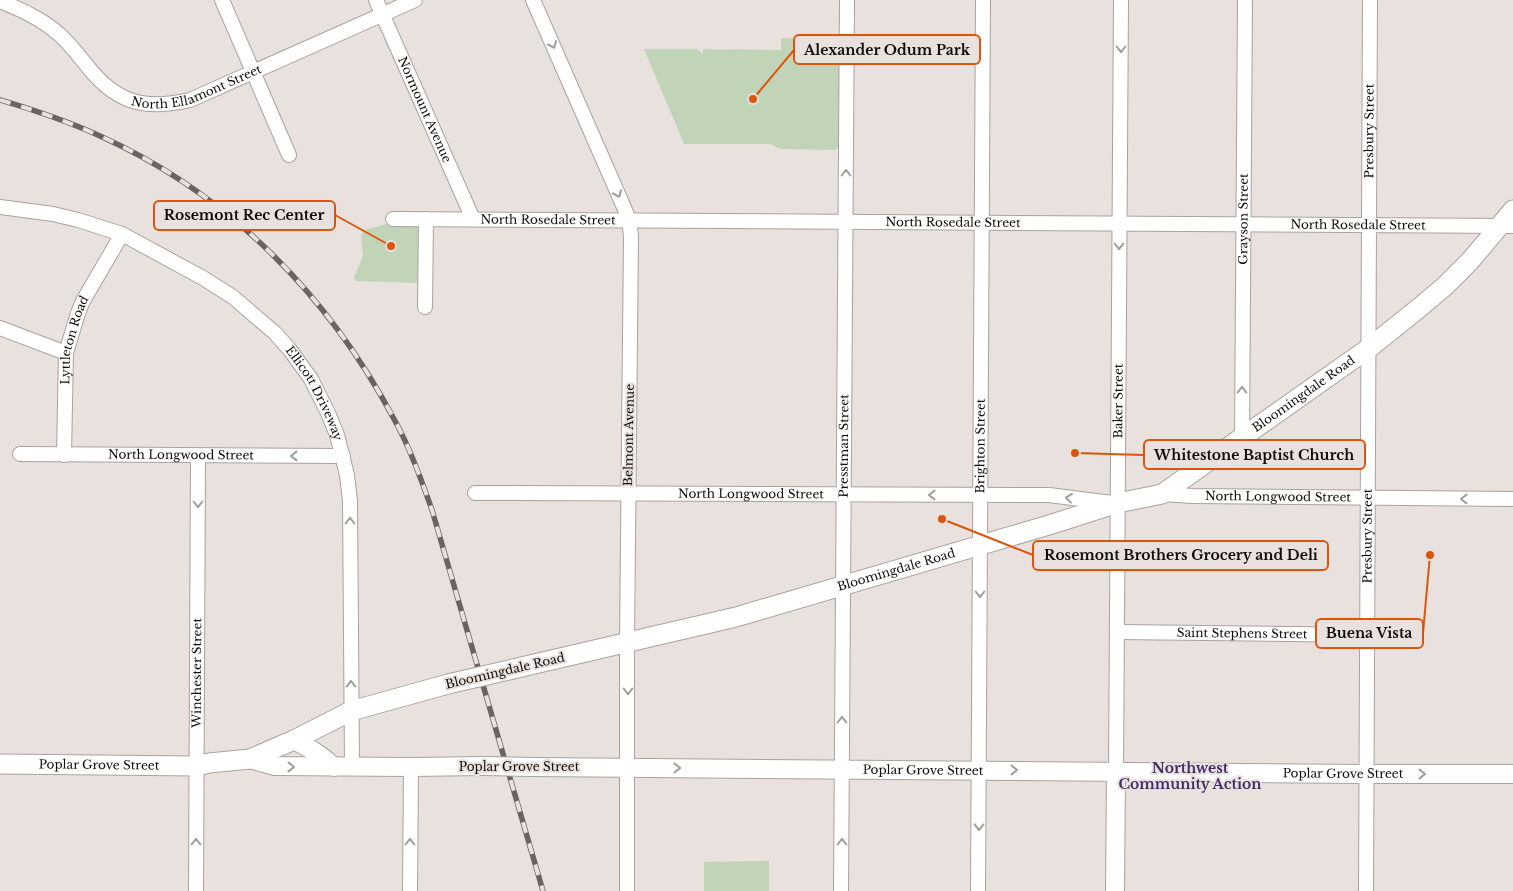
<svg xmlns="http://www.w3.org/2000/svg" width="1513" height="891" font-family="'Libre Baskerville',serif">
<style>
.green{fill:#c2d4b7}
.lines{fill:none;stroke-linecap:round;stroke-linejoin:round}
.minor-casing{stroke:#a9a29f;stroke-width:16}
.tertiary-casing{stroke:#a9a29f;stroke-width:20}
.secondary-casing{stroke:#a9a29f;stroke-width:21}
.minor{stroke:#fff;stroke-width:14}
.tertiary{stroke:#fff;stroke-width:18}
.secondary{stroke:#fff;stroke-width:19}
.rail-casing{stroke:#696463;stroke-width:5.5}
.rail{stroke:#e9e1de;stroke-width:4;stroke-dasharray:11;stroke-linecap:butt}
.tertiary-bridge-casing{stroke:#a9a29f;stroke-width:20;stroke-linecap:butt}
.secondary-bridge-casing{stroke:#a9a29f;stroke-width:21;stroke-linecap:butt}
.tertiary-bridge{stroke:#fff;stroke-width:18}
.secondary-bridge{stroke:#fff;stroke-width:19}
.oneway{stroke:#9f9e9e}
.labels{text-anchor:middle;stroke-width:4;stroke-linejoin:round;paint-order:stroke}
.street-label{font-size:12px;fill:#100d0c;stroke:#e9e1de}
.neighbourhood-label{font-size:14px;font-weight:bold;fill:#442e69;stroke:#e9e1de}
.leader{fill:none;stroke:#dd550c;stroke-width:2}
.callout-dot{fill:#dd550c;stroke:#e9e1de;stroke-width:2}
.callout{fill:#e9e1de;stroke:#dd550c;stroke-width:2}
.callout-label{font-size:14px;text-anchor:middle;font-weight:bold;fill:#100d0c}
</style>
<rect width="100%" height="100%" fill="#e9e1de"/>
<g class="green">
<polygon points="781,38 841,39 840,146 835,150 781,149 770,144 684,144 644,49 697,49 703,54 703,49 781,50"/>
<polygon points="419,223 418,283 356,281 354,277 363,256 361,235 364,230 386,224"/>
<polygon points="769,861 769,891 704,891 704,862"/>
</g>
<g class="lines">
<g class="minor-casing">
<g id="minor">
<polyline points="222,0 289,155"/>
<path id="s1" d="M376 0 473 219"/>
<polyline points="533,0 623,205 629,220 631,236 627,643 627,891"/>
<path id="s2" d="M0 1C22 10 42 19 60 35 72 46 82 60 93 73 122 106 150 109 190 100L415 0"/>
<path id="s3" d="M0 207 53 214 78 220 122 234 203 278 233 297 255 316 275 333 290 350 311 379 328 413 337 435 347 475 350 501 352 767"/>
<path id="s4" d="M393 219 1513 226"/>
<polyline points="425,307 426,219"/>
<polyline points="0,328 66,353"/>
<path id="s5" d="M1242 439 1245 0"/>
<path id="s6" d="M20 454 343 456"/>
<path id="s7" d="M64 455 66 353 78 313 83 301 122 234"/>
<path id="s8" d="M475 493 1049 495 1112 503"/>
<path id="s9" d="M1162 494 1193 496 1513 499"/>
<path id="s10" d="M1117 632 1367 635"/>
<path id="s11" d="M1116 771 1121 0"/>
<path id="s12" d="M196 891 198 456"/>
<polyline points="410,891 411,767"/>
<path id="s13" d="M841 891 847 0"/>
<path id="s14" d="M978 891 983 0"/>
<path id="s15" d="M1366 891 1370 0"/>
</g>
</g>
<g class="tertiary-casing">
<g id="tertiary">
<path d="M294 740C309 748 322 755 334 767"/>
<polyline points="250,759 275,766 411,767 484,766"/>
<path id="s16" d="M533 767 1366 774H1513"/>
<polyline points="1115,891 1116,771"/>
</g>
</g>
<g class="secondary-casing">
<g id="secondary">
<path id="s17" d="M513 669 736 617 1049 525 1118 503 1162 494 1369 348 1419 308 1445 286 1470 261 1513 210"/>
<path id="s18" d="M0 764 197 766 209 763 250 759 294 740 351 711 448 684"/>
</g>
</g>
<use href="#minor" class="minor"/>
<use href="#tertiary" class="tertiary"/>
<use href="#secondary" class="secondary"/>
<g class="rail-casing">
<path id="rail" d="M0 100C34 110 67 121 100 136 229 194 328 295 394 419 410 448 421 479 432 510L543 891"/>
</g>
<use href="#rail" class="rail"/>
<g class="tertiary-bridge-casing">
<polyline id="tertiary-bridge" points="484,766 533,767"/>
</g>
<g class="secondary-bridge-casing">
<polyline id="secondary-bridge" points="448,684 513,669"/>
</g>
<use href="#tertiary-bridge" class="tertiary-bridge"/>
<use href="#secondary-bridge" class="secondary-bridge"/>
</g>
<defs><path id="oneway-chevron" d="M-2-3.5L2.5 0L-2 3.5" fill="none" stroke-width="1.6" stroke-linecap="round" stroke-linejoin="round" transform="scale(1.25)"/></defs>
<g class="oneway">
<use href="#oneway-chevron" transform="translate(553 45) rotate(66)"/>
<use href="#oneway-chevron" transform="translate(1121 49) rotate(90)"/>
<use href="#oneway-chevron" transform="translate(846 173) rotate(-90)"/>
<use href="#oneway-chevron" transform="translate(618 194) rotate(66)"/>
<use href="#oneway-chevron" transform="translate(1119 246) rotate(90)"/>
<use href="#oneway-chevron" transform="translate(1242 390) rotate(-90)"/>
<use href="#oneway-chevron" transform="translate(294 456) rotate(-180)"/>
<use href="#oneway-chevron" transform="translate(932 495) rotate(-180)"/>
<use href="#oneway-chevron" transform="translate(1069 498) rotate(-174)"/>
<use href="#oneway-chevron" transform="translate(1464 499) rotate(-180)"/>
<use href="#oneway-chevron" transform="translate(198 504) rotate(90)"/>
<use href="#oneway-chevron" transform="translate(350 521) rotate(-90)"/>
<use href="#oneway-chevron" transform="translate(980 594) rotate(90)"/>
<use href="#oneway-chevron" transform="translate(351 684) rotate(-90)"/>
<use href="#oneway-chevron" transform="translate(628 691) rotate(90)"/>
<use href="#oneway-chevron" transform="translate(842 720) rotate(-90)"/>
<use href="#oneway-chevron" transform="translate(291 767) rotate(1)"/>
<use href="#oneway-chevron" transform="translate(677 768)"/>
<use href="#oneway-chevron" transform="translate(1014 770)"/>
<use href="#oneway-chevron" transform="translate(1422 774)"/>
<use href="#oneway-chevron" transform="translate(979 827) rotate(91)"/>
<use href="#oneway-chevron" transform="translate(196 842) rotate(-90)"/>
<use href="#oneway-chevron" transform="translate(410 842) rotate(-90)"/>
<use href="#oneway-chevron" transform="translate(842 842) rotate(-90)"/>
</g>
<g class="labels">
<g class="street-label">
<text dy="4" stroke="none"><textPath href="#s2" startOffset="236">North Ellamont Street</textPath></text>
<text dy="4" stroke="none"><textPath href="#s1" startOffset="120">Normount Avenue</textPath></text>
<text dy="4" stroke="none"><textPath href="#s15" startOffset="760">Presbury Street</textPath></text>
<text dy="4" stroke="none"><textPath href="#s5" startOffset="220">Grayson Street</textPath></text>
<text dy="4" stroke="none"><textPath href="#s4" startOffset="155">North Rosedale Street</textPath></text>
<text dy="4" stroke="none"><textPath href="#s4" startOffset="560">North Rosedale Street</textPath></text>
<text dy="4" stroke="none"><textPath href="#s4" startOffset="965">North Rosedale Street</textPath></text>
<text dy="4" stroke="none"><textPath href="#s7" startOffset="116">Lyttleton Road</textPath></text>
<text dy="4" stroke="none"><textPath href="#s17" startOffset="846">Bloomingdale Road</textPath></text>
<text dy="4" stroke="none"><textPath href="#s3" startOffset="381">Ellicott Driveway</textPath></text>
<text dy="4" stroke="none"><textPath href="#s11" startOffset="370">Baker Street</textPath></text>
<text transform="translate(629 435) rotate(-89)" y="4">Belmont Avenue</text>
<text dy="4" stroke="none"><textPath href="#s13" startOffset="445">Presstman Street</textPath></text>
<text dy="4" stroke="none"><textPath href="#s14" startOffset="445">Brighton Street</textPath></text>
<text dy="4" stroke="none"><textPath href="#s6" startOffset="161">North Longwood Street</textPath></text>
<text dy="4" stroke="none"><textPath href="#s8" startOffset="276">North Longwood Street</textPath></text>
<text dy="4" stroke="none"><textPath href="#s9" startOffset="116">North Longwood Street</textPath></text>
<text dy="4" stroke="none"><textPath href="#s15" startOffset="355">Presbury Street</textPath></text>
<text dy="4" stroke="none"><textPath href="#s17" startOffset="396">Bloomingdale Road</textPath></text>
<text dy="4" stroke="none"><textPath href="#s10" startOffset="125">Saint Stephens Street</textPath></text>
<text transform="translate(505 671) rotate(-13)" y="4">Bloomingdale Road</text>
<text dy="4" stroke="none"><textPath href="#s12" startOffset="218">Winchester Street</textPath></text>
<text dy="4" stroke="none"><textPath href="#s18" startOffset="99">Poplar Grove Street</textPath></text>
<text x="519" y="771">Poplar Grove Street</text>
<text dy="4" stroke="none"><textPath href="#s16" startOffset="390">Poplar Grove Street</textPath></text>
<text dy="4" stroke="none"><textPath href="#s16" startOffset="810">Poplar Grove Street</textPath></text>
</g>
<g class="neighbourhood-label">
<text x="1190" y="773">Northwest<tspan x="1190" dy="16">Community Action</tspan></text>
</g>
</g>
<path class="leader" d="M753 99L794 50M391 246L335 215M1075 453L1144 455M942 519L1033 555M1430 555L1423 633"/>
<g class="callout-dot">
<circle cx="753" cy="99" r="5"/>
<circle cx="391" cy="246" r="5"/>
<circle cx="1075" cy="453" r="5"/>
<circle cx="942" cy="519" r="5"/>
<circle cx="1430" cy="555" r="5"/>
</g>
<g class="callout">
<rect x="794" y="35" width="186" height="29" rx="5"/>
<rect x="154" y="201" width="181" height="29" rx="5"/>
<rect x="1144" y="440" width="221" height="29" rx="5"/>
<rect x="1033" y="541" width="295" height="29" rx="5"/>
<rect x="1316" y="619" width="107" height="29" rx="5"/>
</g>
<g class="callout-label">
<text x="887" y="55">Alexander Odum Park</text>
<text x="244" y="220">Rosemont Rec Center</text>
<text x="1254" y="460">Whitestone Baptist Church</text>
<text x="1181" y="560">Rosemont Brothers Grocery and Deli</text>
<text x="1369" y="638">Buena Vista</text>
</g>
</svg>
